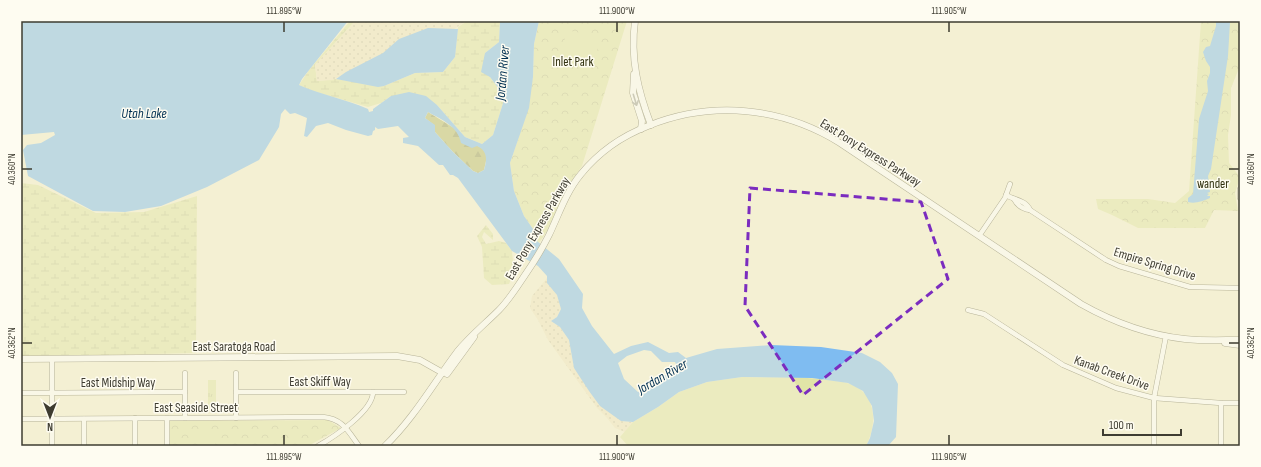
<svg xmlns="http://www.w3.org/2000/svg" width="1261" height="467" font-family="'Sofia Sans Condensed',sans-serif">
<style>
.grass{fill:url(#grass-tufts)}
.forest{fill:url(#forest-firs)}
.wetland{fill:url(#wetland-marsh)}
.sand{fill:url(#sand-dots)}
.park{fill:url(#park-crowns)}
.pitch{fill:#e1e4a7}
.water{fill:#7fbcf1;fill-rule:evenodd}
.lines{fill:none;stroke-linecap:round;stroke-linejoin:round}
.street-casing{stroke:#706c53;stroke-width:5.5}
.secondary-casing{stroke:#706c53;stroke-width:7}
.street{stroke:#fff;stroke-width:4.5}
.secondary{stroke:#fff;stroke-width:6}
.oneway{stroke:#9e9e98}
.marked{fill:none;stroke:#7b2cbf;stroke-width:3;stroke-dasharray:8 5;stroke-linejoin:round}
.ticks{fill:none;stroke:#3e3c31;stroke-width:1.5}
.labels{text-anchor:middle;stroke-width:3;stroke-linejoin:round;paint-order:stroke}
.park-label{font-size:13px;fill:#30300e;stroke:#fefcf1}
.street-label{font-size:13px;fill:#3e3c31;stroke:#fefcf1}
.water-label{font-size:14px;font-style:italic;fill:#003052;stroke:#fefcf1}
.neatline{fill:none;stroke:#3e3c31;stroke-width:1.5}
.ticks-label{font-size:10px;text-anchor:middle;fill:#3e3c31}
</style>
<defs>
<pattern id="grass-tufts" width="24" height="20" patternUnits="userSpaceOnUse"><rect width="24" height="20" fill="#e1e4a7"/><path d="M3 7l-1-3M5 7V3M7 7l1-3M15 17l-1-3M17 17v-4M19 17l1-3" fill="none" stroke="#c2c490"/></pattern>
<pattern id="forest-firs" width="22" height="20" patternUnits="userSpaceOnUse"><rect width="22" height="20" fill="#b8bb6e"/><path d="M5 1l3.5 6h-7zM16 11l3.5 6h-7z" fill="#97995b"/></pattern>
<pattern id="wetland-marsh" width="20" height="14" patternUnits="userSpaceOnUse"><rect width="20" height="14" fill="#e1e4a7"/><path d="M1 5h8M5 5V1M11 12h8M15 12V8" fill="none" stroke="#c2c490"/></pattern>
<pattern id="sand-dots" width="8" height="8" patternUnits="userSpaceOnUse"><rect width="8" height="8" fill="#efe5c0"/><path d="M2 2h.1M6 6h.1" fill="none" stroke="#cec5a5" stroke-width="1.8" stroke-linecap="round"/></pattern>
<pattern id="park-crowns" width="20" height="18" patternUnits="userSpaceOnUse"><rect width="20" height="18" fill="#e1e4a7"/><path d="M2 6a3 3 0 1 1 6 0M12 15a3 3 0 1 1 6 0" fill="none" stroke="#c2c490"/></pattern>
</defs>
<rect width="100%" height="100%" fill="#f4f0d3"/>
<rect class="grass" x="208" y="380" width="8" height="29"/>
<polygon class="forest" points="428,112 454,128 460,135 483,149 486,154 486,161 484,170 478,173 473,171 453,152 435,132 434,125 425,118"/>
<g class="wetland">
<polygon points="350,21 355,21 315,65 317,81 336,79 384,86 415,73 443,72 455,57 458,27 467,21 500,21 499,42 485,53 490,77 505,97 493,135 482,144 465,137 437,105 391,96 381,103 368,107 312,91 299,85 309,70"/>
<polygon points="21,183 38,185 96,213 144,212 197,196 196,353 21,357"/>
<polygon points="486,225 493,234 493,240 484,232 482,237 486,244 499,241 506,243 512,251 514,272 509,284 492,285 484,278 482,247 477,236"/>
</g>
<g class="sand">
<polygon points="355,21 467,21 454,29 332,80 317,81 315,65"/>
<polygon points="547,278 557,295 561,309 557,317 551,321 560,327 569,340 574,368 582,378 621,421 633,422 625,432 615,428 607,418 597,408 548,340 538,320 530,308 532,296"/>
</g>
<g class="park">
<polygon points="539,21 627,21 582,166 566,190 547,231 539,243 532,237 533,229 524,216 514,191 510,163 518,139 533,77 534,44"/>
<polygon points="1201,21 1240,21 1240,66 1231,88 1231,115 1228,135 1229,163 1240,177 1235,193 1238,211 1214,210 1205,228 1138,228 1112,215 1098,209 1096,199 1148,199 1175,203 1189,191"/>
<polygon points="328,420 341,428 308,446 170,446 170,421"/>
</g>
<g class="pitch">
<polygon points="566,30 600,37 595,61 589,64 562,61"/>
<path d="M742 377C771 378 800 376 829 380 834 381 841 381 847 383 877 391 878 423 866 446H628L620 437 633 422 658 407 679 392 707 382Z"/>
<rect x="198" y="430" width="17" height="16"/>
</g>
<g class="water">
<path d="M21 21H348L302 79 299 85C321 95 346 99 368 109L369 112 373 111V109L391 96 409 92 426 96 437 105 465 137 482 144 493 135 505 97 490 77 481 72 485 53 499 42 500 21H539L534 44 533 77 529 108 510 163 514 191 524 216 533 229 532 237 559 259 583 294 582 308 592 326 614 354 631 346 648 342 669 353 678 352 686 358 717 349 771 345 821 347 862 353 880 362 892 373 898 384 896 437 888 446H866L870 438 874 421 872 406 863 391 848 383 812 378 742 377 707 382 679 392 658 407 633 422 621 421 600 406 589 391 574 368 569 340 560 327 551 321 557 317 561 309 557 295 547 283V276L538 266 512 251 458 178 453 175H450L443 165H439L418 146 403 143V138L409 137 398 126 378 129 375 127V130L373 131 372 135 368 136 346 130 328 123 316 126 307 137 304 136 307 118 295 113 290 114 285 109 281 114 279 127 259 160 207 187 161 206 125 212 93 211 28 176 23 150 27 145 41 143 55 135 54 132 21 135ZM428 112C442 120 458 126 461 143L472 148 477 146C488 151 487 160 484 170L478 173 473 171 453 152 435 132V125L425 118ZM644 350 651 351 662 362H675L677 366 655 383 638 392 624 379 618 363 627 356Z"/>
<path d="M1216 21H1230V22L1228 56 1211 169 1208 176 1210 192 1207 193 1209 194 1207 196H1210V198C1203 201 1195 204 1188 202V198L1193 194 1199 119 1208 91 1207 81 1210 73V67L1206 61 1203 52 1206 47 1210 46 1216 26Z"/>
<polygon points="428,28 458,29 455,57 443,72 415,73 384,86 378,87 336,79 346,72 383,53 399,39"/>
</g>
<g class="lines">
<g class="street-casing">
<g id="street">
<polyline points="1240,189 1240,198"/>
<path d="M1006 195C1014 200 1026 200 1030 210"/>
<path d="M1014 199C1017 205 1023 209 1030 210L1106 260 1119 266 1190 287 1240 288"/>
<polyline points="979,236 1005,198 1010,184"/>
<polyline points="968,310 984,314 1063,365 1116,388 1154,398 1221,403 1240,403"/>
<polyline points="52,359 52,446"/>
<polyline points="185,373 185,418"/>
<polyline points="236,373 236,418"/>
<polyline points="236,392 404,392"/>
<polyline points="21,393 185,392"/>
<polyline points="1221,403 1221,446"/>
<polyline points="135,418 135,446"/>
<polyline points="167,418 167,446"/>
<path d="M21 419 323 417C343 419 348 431 359 446"/>
<polyline points="84,419 84,446"/>
<path d="M318 446C334 437 373 411 373 392"/>
<polyline points="1154,446 1154,398 1166,336"/>
</g>
</g>
<g class="secondary-casing">
<g id="secondary">
<path d="M635 21C630 58 638 91 651 125"/>
<polyline points="634,74 633,93 642,121 641,129"/>
<polyline points="1225,343 1240,345"/>
<polyline points="21,359 397,356 420,360 443,373"/>
<polyline points="447,374 474,337"/>
<path d="M385 446C414 418 433 384 457 352 470 336 485 324 499 310 509 300 517 287 525 275 534 262 542 249 549 235 559 214 566 192 581 174 599 152 622 136 648 126 712 100 782 107 840 143L1081 304C1113 322 1148 335 1185 339 1203 341 1222 340 1240 340"/>
</g>
</g>
<use href="#street" class="street"/>
<use href="#secondary" class="secondary"/>
</g>
<defs><path id="oneway-shaft" d="M-6 0H5M1.5-3L5.5 0L1.5 3" fill="none" stroke-width="1.6" stroke-linecap="round" stroke-linejoin="round"/></defs>
<use class="oneway" href="#oneway-shaft" transform="translate(635 100) rotate(73)"/>
<path d="M0 0H1261V467H0ZM750 188 921 202 948 279 803 395 745 306Z" fill="#f4f0d3" fill-opacity=".55" fill-rule="evenodd"/>
<path class="marked" d="M750 188 921 202 948 279 803 395 745 306Z"/>
<path class="ticks" d="M284 22V32M617 22V32M949 22V32M22 169H32M1229 169H1239M22 343H32M1229 343H1239M284 435V445M617 435V445M949 435V445"/>
<g class="labels">
<g class="park-label">
<text x="573" y="66">Inlet Park</text>
<text x="1213" y="188">wander</text>
</g>
<g class="street-label">
<text transform="translate(871 152) rotate(32)" y="5">East Pony Express Parkway</text>
<text transform="translate(537 228) rotate(-60)" y="5">East Pony Express Parkway</text>
<text transform="translate(1155 263) rotate(17)" y="5">Empire Spring Drive</text>
<text x="234" y="351">East Saratoga Road</text>
<text transform="translate(1112 372) rotate(20)" y="5">Kanab Creek Drive</text>
<text x="320" y="386">East Skiff Way</text>
<text x="118" y="387">East Midship Way</text>
<text x="196" y="412">East Seaside Street</text>
</g>
<g class="water-label">
<text transform="translate(502 73) rotate(-85)" y="5">Jordan River</text>
<text x="144" y="118">Utah Lake</text>
<text transform="translate(662 376) rotate(-30)" y="5">Jordan River</text>
</g>
</g>
<rect width="1261" height="467" fill="none" stroke="#fefcf1" stroke-width="44"/>
<g transform="translate(50 417) rotate(180)" stroke="#fefcf1" stroke-width="3" paint-order="stroke">
<path d="M0-3L7 15L0 10L-7 15Z" fill="#3e3c31"/>
<text y="-6" font-size="11" font-weight="bold" text-anchor="middle" fill="#3e3c31">N</text>
</g>
<path d="M1103 429v6h78v-6" fill="none" stroke="#3e3c31" stroke-width="2"/>
<text x="1109" y="429" font-size="12" fill="#3e3c31" stroke="#fefcf1" stroke-width="3" paint-order="stroke">100 m</text>
<rect x="22" y="22" width="1217" height="423" class="neatline"/>
<g class="ticks-label">
<text x="284" y="14">111.895°W</text>
<text x="617" y="14">111.900°W</text>
<text x="949" y="14">111.905°W</text>
<text transform="translate(1250 169) rotate(-90)" y="4">40.360°N</text>
<text transform="translate(11 169) rotate(-90)" y="4">40.360°N</text>
<text transform="translate(1250 343) rotate(-90)" y="4">40.362°N</text>
<text transform="translate(11 343) rotate(-90)" y="4">40.362°N</text>
<text x="284" y="460">111.895°W</text>
<text x="617" y="460">111.900°W</text>
<text x="949" y="460">111.905°W</text>
</g>
</svg>
